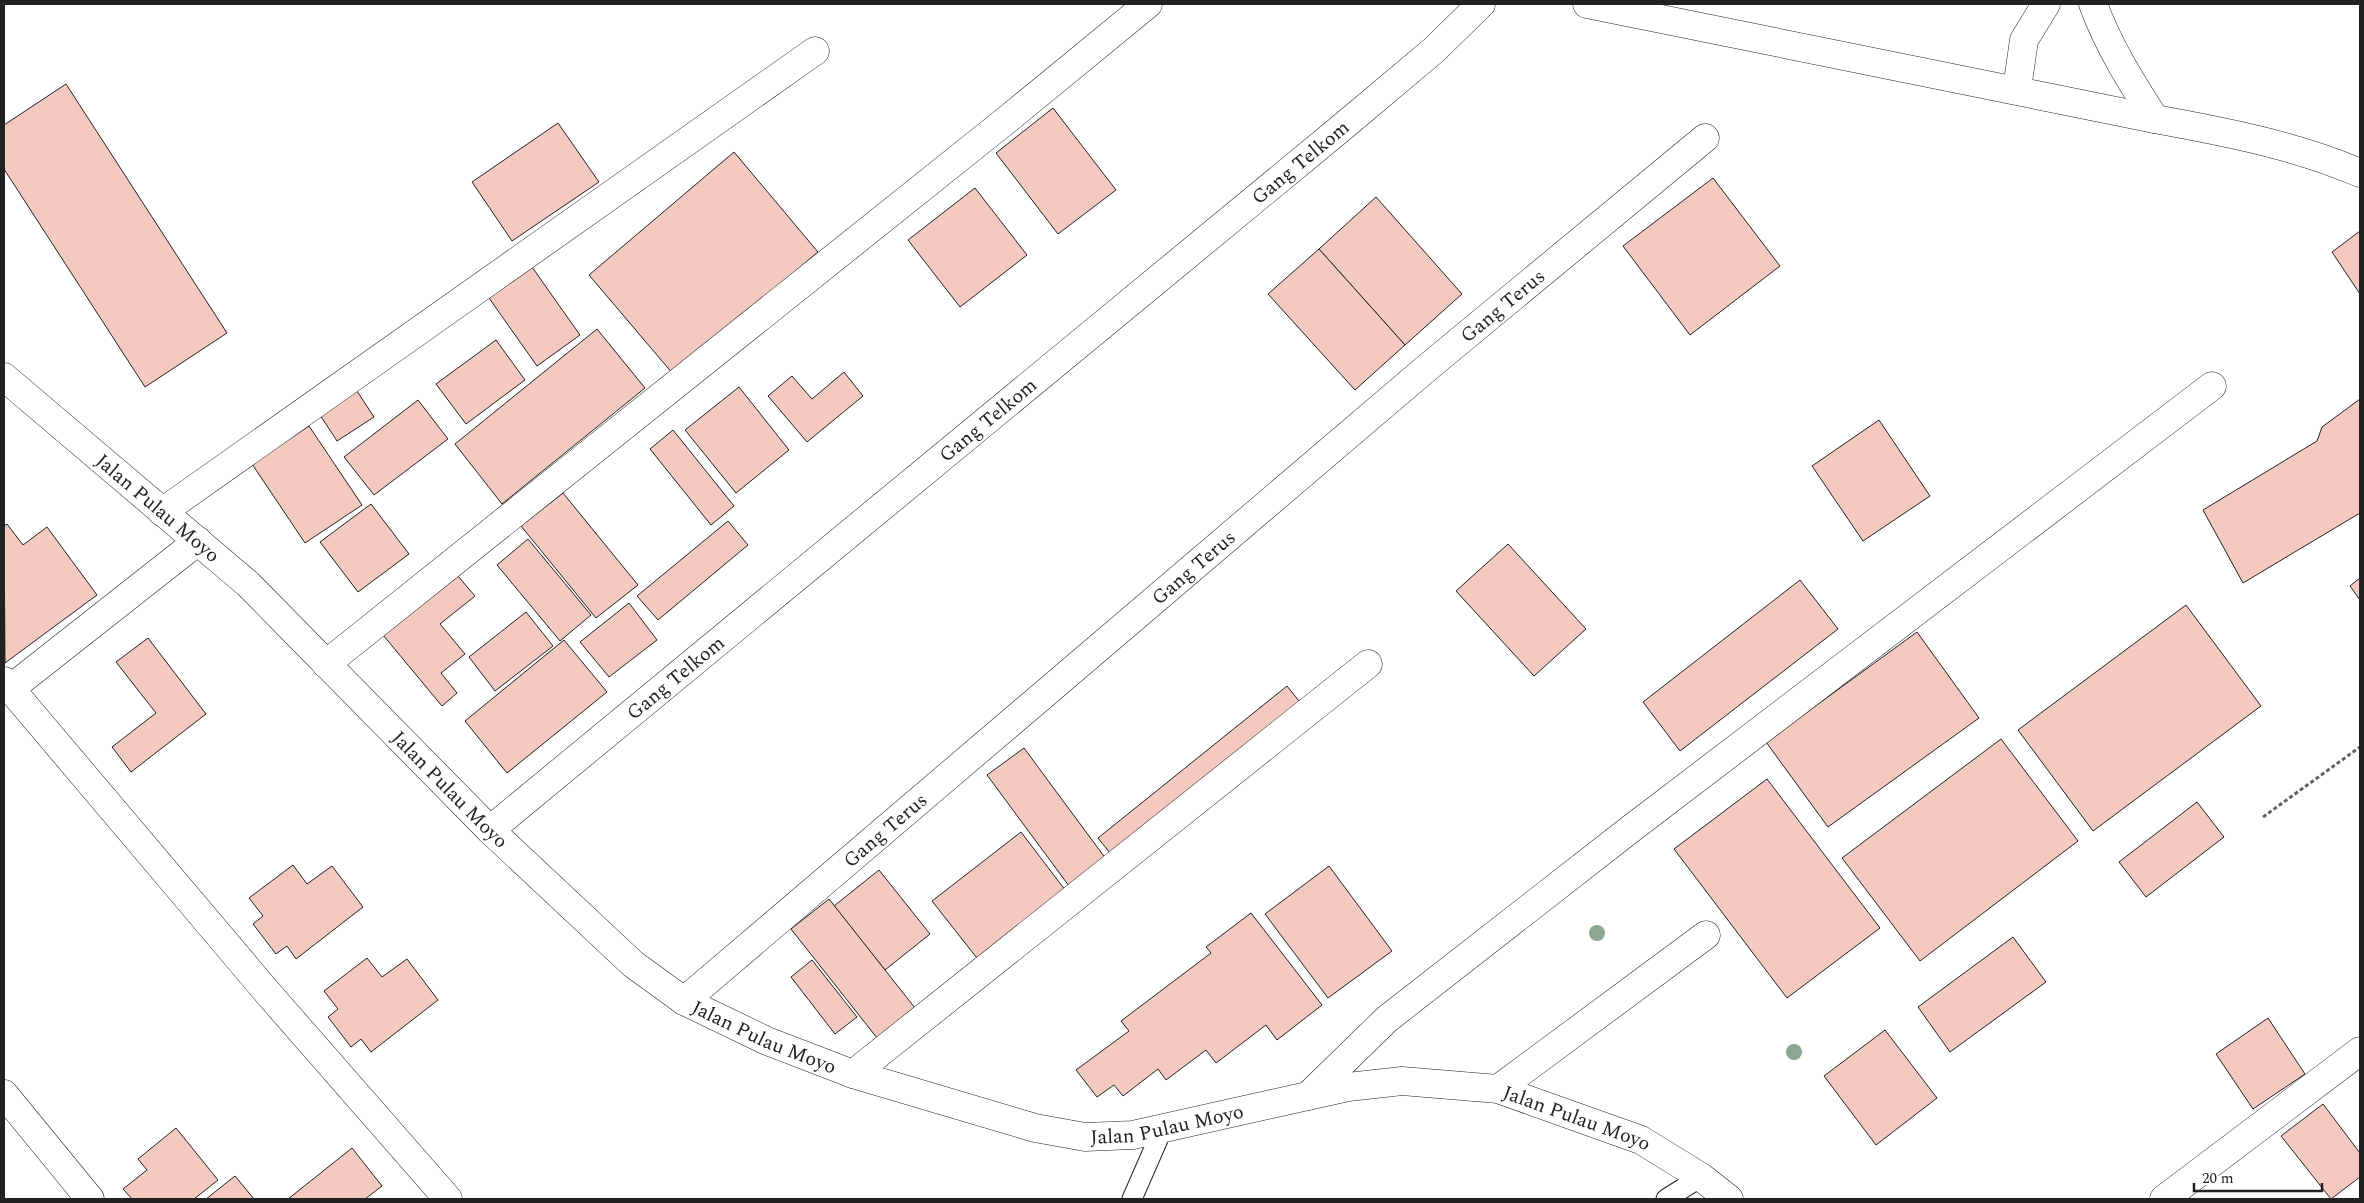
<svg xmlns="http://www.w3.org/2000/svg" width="2364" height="1203" font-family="Spectral,serif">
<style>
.building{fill:#f3c9c0;stroke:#222}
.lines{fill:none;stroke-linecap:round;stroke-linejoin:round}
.lane-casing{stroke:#222;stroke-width:21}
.street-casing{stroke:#222;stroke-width:29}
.secondary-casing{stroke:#222;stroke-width:29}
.path{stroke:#646464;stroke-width:3;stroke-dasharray:4 2.5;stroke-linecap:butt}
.lane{stroke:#fff;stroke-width:19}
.street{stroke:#fff;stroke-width:28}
.secondary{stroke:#fff;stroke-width:28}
.tree{fill:#8da692}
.labels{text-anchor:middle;stroke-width:4;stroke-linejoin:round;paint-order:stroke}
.street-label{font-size:20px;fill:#222;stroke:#fff}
</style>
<rect width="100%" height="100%" fill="#fff"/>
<g class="building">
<polygon points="66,84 227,333 145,387 4,169 4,125"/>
<polygon points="1053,108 1116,190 1058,234 996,153"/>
<polygon points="558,123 599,182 512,241 472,182"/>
<polygon points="734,152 818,252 673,374 589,275"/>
<polygon points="1713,178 1780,266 1690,335 1623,246"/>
<polygon points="975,188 1027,255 960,307 908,240"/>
<polygon points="1376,197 1462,294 1405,345 1319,249"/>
<polygon points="2360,231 2360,294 2332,252"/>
<polygon points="1319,249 1405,345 1355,390 1268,294"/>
<polygon points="532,267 580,335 537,366 489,298"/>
<polygon points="597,329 645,388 502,504 455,444"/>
<polygon points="496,340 525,380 466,424 436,384"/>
<polygon points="844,372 863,396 807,442 768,396 792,376 812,399"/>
<polygon points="739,387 789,450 736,493 685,430"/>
<polygon points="357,391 374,417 337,441 320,415"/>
<polygon points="2360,399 2360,513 2243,583 2203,510 2317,441 2322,427"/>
<polygon points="418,400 448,439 374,495 344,457"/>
<polygon points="1879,420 1930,496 1863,541 1812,466"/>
<polygon points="309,426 362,505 305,543 252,464"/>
<polygon points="673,430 734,506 711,525 650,449"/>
<polygon points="563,493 638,585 596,618 521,526"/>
<polygon points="371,504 409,554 358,592 320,542"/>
<polygon points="728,521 748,545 658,620 637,596"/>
<polygon points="7,524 23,545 47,527 97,595 5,663 4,526"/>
<polygon points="528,539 591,615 560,641 497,565"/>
<polygon points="1508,544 1586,629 1534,676 1456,591"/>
<polygon points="457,575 475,596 440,624 465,654 441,673 457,693 442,706 383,635"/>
<polygon points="2360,578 2360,600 2350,586"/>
<polygon points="1800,580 1838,629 1680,751 1643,702"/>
<polygon points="629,603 657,640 609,677 580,642"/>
<polygon points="2186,605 2261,706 2093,831 2018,730"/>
<polygon points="526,612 553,646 495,691 469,657"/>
<polygon points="1917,632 1979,718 1828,827 1766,742"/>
<polygon points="148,638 206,714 131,772 112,747 156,713 116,662"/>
<polygon points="564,640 607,692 507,773 465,721"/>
<polygon points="1287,686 1303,706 1114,858 1098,838"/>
<polygon points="2001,739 2078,841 1920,961 1842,858"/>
<polygon points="1024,748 1109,863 1072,890 987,775"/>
<polygon points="1767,779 1880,928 1787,998 1674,849"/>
<polygon points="2197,802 2224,837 2146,897 2119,862"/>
<polygon points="1021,832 1072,899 984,967 932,901"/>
<polygon points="293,865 307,884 332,866 363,907 296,959 287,946 276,954 253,924 263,916 249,898"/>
<polygon points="1329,866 1392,951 1328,998 1265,914"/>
<polygon points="879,870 930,934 885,970 834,906"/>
<polygon points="829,899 919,1013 881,1043 791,929"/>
<polygon points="1251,913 1322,1005 1277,1040 1266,1025 1216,1063 1206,1050 1166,1080 1158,1069 1123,1096 1114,1085 1097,1097 1076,1070 1129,1031 1121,1021 1211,953 1206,947"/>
<polygon points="2013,937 2046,982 1950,1052 1918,1007"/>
<polygon points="367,958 382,977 407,959 438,1000 371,1052 361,1039 351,1047 328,1017 338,1009 324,991"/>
<polygon points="812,960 857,1017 835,1034 791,977"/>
<polygon points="2268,1018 2305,1074 2253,1109 2216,1054"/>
<polygon points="1885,1030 1937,1098 1876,1145 1824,1076"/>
<polygon points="2323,1104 2360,1153 2360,1177 2331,1199 2281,1136"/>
<polygon points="176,1128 218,1180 194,1199 132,1199 123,1189 147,1170 138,1159"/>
<polygon points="352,1148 382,1186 365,1199 288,1199"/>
<polygon points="235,1176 254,1199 206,1199"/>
</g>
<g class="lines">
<g class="lane-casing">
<g id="lane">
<polyline points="1132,1199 1163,1128"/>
<polyline points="1666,1199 1701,1177"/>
</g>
</g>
<g class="street-casing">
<g id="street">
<path d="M1587 4 2155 119C2226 132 2294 145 2360 173"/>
<path d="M2093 4C2108 45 2131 82 2155 119"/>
<polyline points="2017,89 2024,40 2046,4"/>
<polyline points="162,512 815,51"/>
<polyline points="326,664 1009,118 1148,4"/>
<polyline points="4,681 267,992 448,1199"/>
<polyline points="10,689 198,541"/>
<path id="s1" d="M490 830 1340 129 1434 50 1481 4"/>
<path id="s2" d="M684 1001 1428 367 1705 138"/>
<polyline points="853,1074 1368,664"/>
<polyline points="1498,1089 1706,935"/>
<polyline points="4,1094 90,1199"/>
<polyline points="1308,1096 1387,1019 1628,831 2212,386"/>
<polyline points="2164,1199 2360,1051"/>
</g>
</g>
<g class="secondary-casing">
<g id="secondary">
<path id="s3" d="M4 377 248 584 490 830 633 964 684 1001 767 1041 853 1074 1035 1128 1085 1137 1133 1135 1348 1087 1402 1081 1498 1089 1641 1140 1701 1177 1729 1199"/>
</g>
</g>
<polyline class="path" points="2263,817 2360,747"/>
<use href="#lane" class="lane"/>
<use href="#street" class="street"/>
<use href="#secondary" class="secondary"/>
</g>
<g class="tree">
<circle cx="1597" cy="933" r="8"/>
<circle cx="1794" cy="1052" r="8"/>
</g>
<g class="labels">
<g class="street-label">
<text dy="7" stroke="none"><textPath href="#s1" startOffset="1050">Gang Telkom</textPath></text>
<text dy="7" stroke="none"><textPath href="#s2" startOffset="1074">Gang Terus</textPath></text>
<text dy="7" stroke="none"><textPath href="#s1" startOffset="645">Gang Telkom</textPath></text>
<text dy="7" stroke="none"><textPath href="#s3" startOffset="202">Jalan Pulau Moyo</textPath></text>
<text dy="7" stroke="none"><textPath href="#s2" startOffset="669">Gang Terus</textPath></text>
<text dy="7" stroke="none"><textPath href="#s1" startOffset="240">Gang Telkom</textPath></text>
<text dy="7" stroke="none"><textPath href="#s3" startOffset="608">Jalan Pulau Moyo</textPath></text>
<text dy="7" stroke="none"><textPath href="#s2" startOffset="264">Gang Terus</textPath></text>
<text dy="7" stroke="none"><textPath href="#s3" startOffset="1012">Jalan Pulau Moyo</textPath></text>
<text dy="7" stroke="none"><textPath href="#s3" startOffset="1852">Jalan Pulau Moyo</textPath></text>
<text dy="7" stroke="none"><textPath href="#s3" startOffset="1432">Jalan Pulau Moyo</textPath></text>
</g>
</g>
<rect width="2364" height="1203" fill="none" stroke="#222222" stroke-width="10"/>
<path d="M2194 1183v8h128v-8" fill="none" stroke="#222222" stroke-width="2.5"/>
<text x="2202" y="1183" font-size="15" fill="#222222" stroke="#ffffff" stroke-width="4" paint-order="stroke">20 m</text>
</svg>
